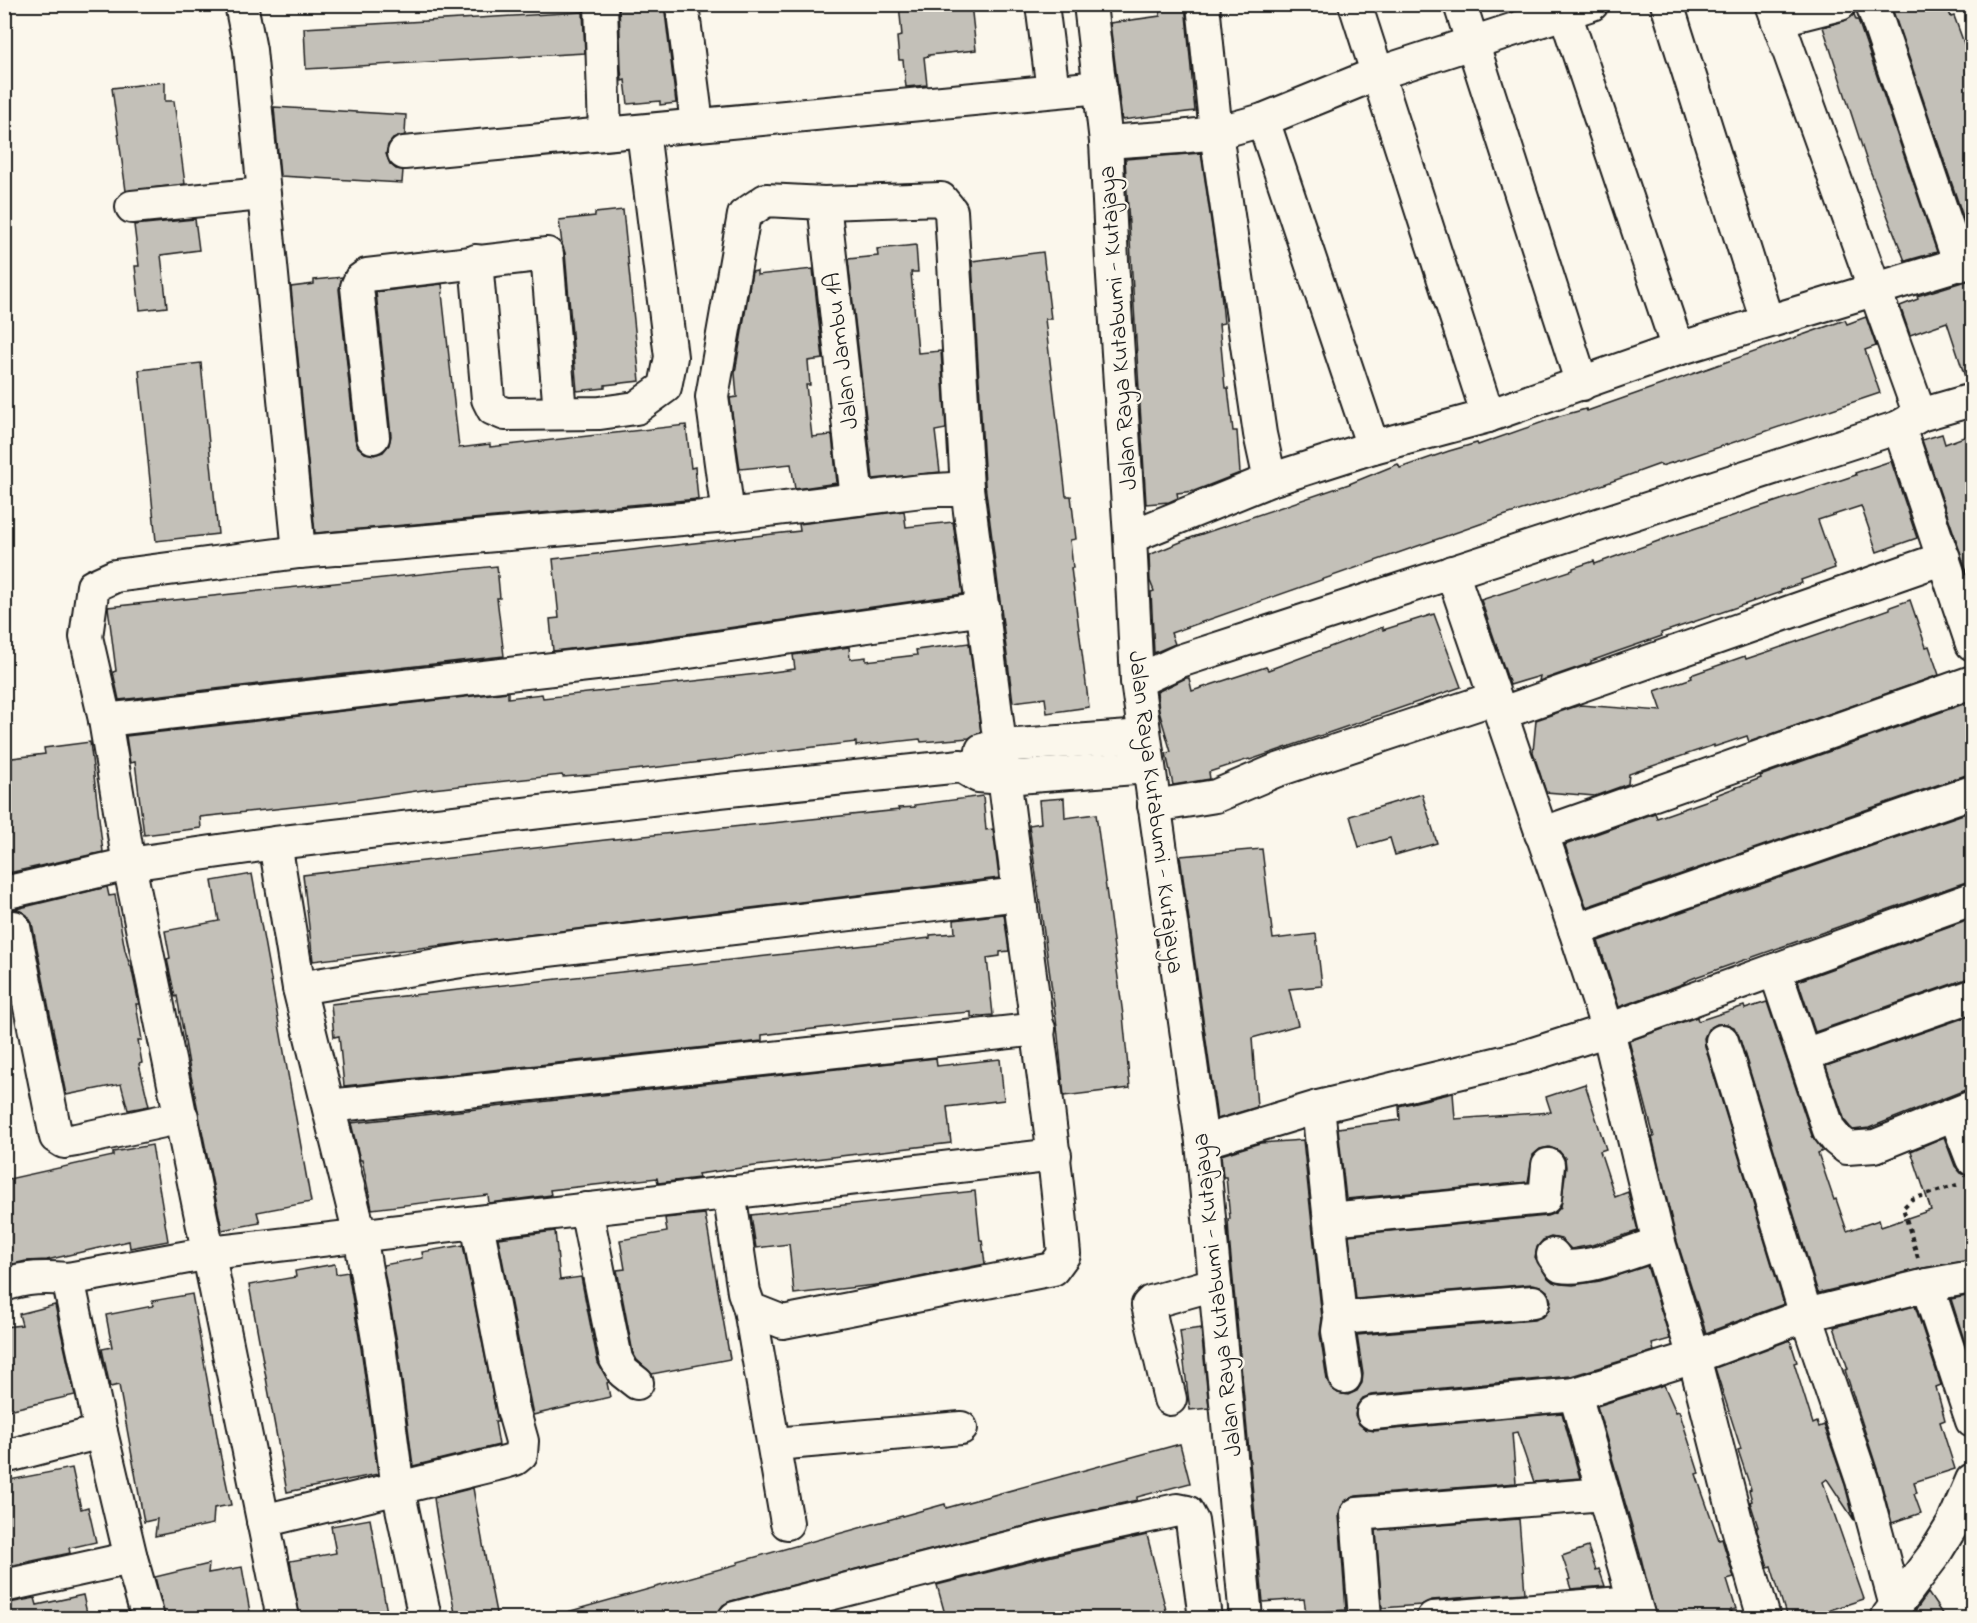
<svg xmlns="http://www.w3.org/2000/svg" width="1977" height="1623" font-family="'Indie Flower',sans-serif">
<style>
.building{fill:#c3c0b8;stroke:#1c1c1c;stroke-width:1.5}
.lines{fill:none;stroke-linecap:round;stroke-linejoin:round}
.minor-casing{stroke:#1c1c1c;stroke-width:36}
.path{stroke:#1c1c1c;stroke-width:4;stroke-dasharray:4.5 4.5;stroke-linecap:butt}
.minor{stroke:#fbf7ec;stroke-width:32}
.labels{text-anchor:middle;stroke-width:4.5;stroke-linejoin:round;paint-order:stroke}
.street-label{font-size:24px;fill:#1c1c1c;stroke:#fbf7ec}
</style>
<rect width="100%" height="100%" fill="#fbf7ec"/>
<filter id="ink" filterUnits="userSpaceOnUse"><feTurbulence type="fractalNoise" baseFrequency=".0167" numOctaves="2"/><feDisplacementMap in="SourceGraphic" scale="12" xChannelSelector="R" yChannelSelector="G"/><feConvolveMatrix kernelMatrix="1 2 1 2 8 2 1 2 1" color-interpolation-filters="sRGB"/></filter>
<g filter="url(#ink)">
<g class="building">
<polygon points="619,4 664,4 676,103 660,105 660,101 628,104 625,80 622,81 621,69"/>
<polygon points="899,4 971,4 976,50 929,55 929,56 924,57 927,85 906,87 903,60 899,60 897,37 902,36"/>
<polygon points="1159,4 1185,4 1195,111 1122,120 1110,23 1160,16"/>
<polygon points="1902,4 1946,4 1951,17 1954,16 1972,65 1972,243 1892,8"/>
<polygon points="583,12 585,53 306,69 304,28"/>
<polygon points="1854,14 1856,20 1858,20 1937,252 1905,261 1868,165 1823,27 1844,21"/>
<polygon points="165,82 165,101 174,101 185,184 126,191 112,88"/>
<polygon points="274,107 406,115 405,135 393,139 388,145 386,154 390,164 396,169 403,170 402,183 280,176"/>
<polygon points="1201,153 1220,282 1224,323 1219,324 1225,388 1228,388 1233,431 1237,431 1240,473 1194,491 1177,493 1178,498 1169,502 1146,504 1125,159"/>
<polygon points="623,210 640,381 605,385 605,388 577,391 565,253 562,244 559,220 595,216 595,213"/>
<polygon points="195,219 199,250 161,255 167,307 140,310 135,266 139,266 134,225"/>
<polygon points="916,245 918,272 911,272 918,353 941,351 946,429 935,431 940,472 873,479 848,259 878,256 877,249"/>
<polygon points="1043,252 1051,319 1045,319 1066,496 1071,496 1076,539 1070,540 1073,568 1071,568 1089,707 1047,713 1045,698 1013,702 985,484 972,261"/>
<polygon points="813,269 823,359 808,361 810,385 806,385 812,437 832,435 837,483 795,489 791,464 740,469 730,398 737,397 735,373 752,272 757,271 757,275"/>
<polygon points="342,277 339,289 355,439 358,447 365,453 374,455 383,452 389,445 391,436 376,292 442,284 443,293 442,293 459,448 490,444 490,447 686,425 691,468 695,467 698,499 315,533 291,287 314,284 314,280"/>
<polygon points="1972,279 1972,383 1967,383 1947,322 1910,335 1900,306 1918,299 1917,296"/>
<polygon points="1866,317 1876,346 1865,350 1880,393 1687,458 1661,466 1660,464 1577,494 1576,493 1503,516 1171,633 1175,644 1154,653 1151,592 1154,591 1150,581 1149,555 1193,537 1349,484 1398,464 1400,468 1449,451 1477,443 1478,445 1560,416 1586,409 1587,411 1845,320 1847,324"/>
<polygon points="201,363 218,534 156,541 139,370"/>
<polygon points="1942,434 1945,444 1972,434 1972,584 1971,584 1922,440"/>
<polygon points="1891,461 1917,538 1877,552 1861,506 1818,520 1835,568 1801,580 1802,583 1781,590 1781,592 1661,633 1662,636 1616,652 1591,661 1591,663 1539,681 1540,676 1510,685 1481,600 1573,570 1573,568 1594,561 1595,564 1672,536 1856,475 1855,473"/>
<polygon points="904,511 906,527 953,522 963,594 638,641 553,651 550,619 559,618 553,559 800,531 799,524"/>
<polygon points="497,566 500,598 497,598 504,656 119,700 113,672 116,671 108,607"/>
<polygon points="1910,600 1926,647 1929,646 1939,675 1749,742 1747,736 1714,747 1714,745 1629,774 1628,784 1595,796 1546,792 1533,752 1536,720 1580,705 1662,711 1655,691 1692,678 1691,675 1745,656 1746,659 1770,651 1890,609 1890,607"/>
<polygon points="1434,614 1461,687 1250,760 1249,759 1209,772 1210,779 1173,785 1166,753 1171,752 1159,711 1157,692 1186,678 1189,678 1192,691 1266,667 1268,670 1383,627 1383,630"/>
<polygon points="969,643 981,732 969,738 921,742 920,739 856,746 856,742 755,754 728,759 590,775 563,777 562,775 423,790 340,802 200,817 201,828 144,835 135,762 130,763 126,736 508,692 508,698 542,694 543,698 757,674 795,669 793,655 849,647 850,659 866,657 866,661 917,655 916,650"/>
<polygon points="1972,701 1972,774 1966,775 1586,907 1565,845 1655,813 1657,818 1717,797 1716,795 1761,778 1760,776"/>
<polygon points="90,742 103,852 4,874 4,759 45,754 44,748"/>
<polygon points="1422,794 1437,843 1395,855 1390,838 1359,847 1350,816"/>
<polygon points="983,796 986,830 993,829 999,878 313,961 303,875 605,840 899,810 898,808 915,807 914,805"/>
<polygon points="1064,798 1065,818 1096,814 1123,1015 1130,1088 1064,1096 1057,1026 1029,825 1041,823 1039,800"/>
<polygon points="1972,811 1972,881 1966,882 1696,977 1684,982 1685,983 1619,1007 1598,941"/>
<polygon points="1262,849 1273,939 1316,934 1322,986 1289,989 1298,1025 1252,1038 1257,1107 1217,1119 1180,856"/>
<polygon points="252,874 311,1202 257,1212 260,1223 222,1230 191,1076 177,996 175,997 167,959 170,958 165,931 219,921 212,881"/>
<polygon points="107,887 109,896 115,895 125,950 130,966 131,966 139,1004 136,1004 142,1040 138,1040 142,1063 139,1064 149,1106 128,1110 121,1084 66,1095 32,923 27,915 16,909"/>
<polygon points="1004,914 1009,951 1000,952 1000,956 987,958 993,1015 971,1017 971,1012 933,1015 762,1035 762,1041 344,1086 339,1036 334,1037 331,1004 930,938 930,935 955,933 954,920"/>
<polygon points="1972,918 1972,978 1966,979 1815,1032 1798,981"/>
<polygon points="1767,1002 1812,1136 1823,1151 1818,1153 1834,1200 1836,1199 1847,1231 1879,1220 1881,1227 1931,1210 1911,1151 1944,1137 1955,1166 1961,1173 1972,1177 1972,1236 1965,1238 1972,1260 1923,1268 1818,1293 1739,1036 1734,1027 1727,1024 1717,1024 1708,1029 1704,1038 1705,1046 1784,1304 1706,1333 1676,1238 1652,1137 1654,1137 1629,1041 1697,1017 1698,1021 1744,1006 1745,1009"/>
<polygon points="1972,1015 1972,1089 1965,1090 1869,1128 1853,1130 1850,1127 1845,1121 1826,1066"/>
<polygon points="936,1058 937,1066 1000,1059 1004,1100 947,1107 951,1143 755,1166 698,1174 699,1178 658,1183 657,1178 550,1190 551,1195 489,1203 488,1195 372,1209 362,1160 360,1160 351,1123"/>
<polygon points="1585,1084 1606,1149 1600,1151 1615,1197 1628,1192 1638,1231 1592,1245 1571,1249 1561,1239 1551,1237 1543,1240 1537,1247 1535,1257 1547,1277 1553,1282 1560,1284 1573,1285 1600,1281 1647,1266 1670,1339 1652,1344 1654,1351 1571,1376 1371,1395 1363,1398 1357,1405 1355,1415 1359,1424 1365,1429 1374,1431 1562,1413 1580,1478 1534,1482 1517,1432 1512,1433 1516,1483 1356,1496 1346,1500 1341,1507 1339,1515 1346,1610 1306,1613 1304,1599 1263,1602 1229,1237 1228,1219 1230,1219 1226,1177 1223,1177 1221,1155 1260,1143 1303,1140 1322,1318 1320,1334 1327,1380 1331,1388 1338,1393 1348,1395 1357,1391 1362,1383 1363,1374 1357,1335 1534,1320 1544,1316 1549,1310 1551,1301 1547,1291 1540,1286 1532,1284 1356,1299 1349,1235 1547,1216 1555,1213 1561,1207 1566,1167 1565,1158 1559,1151 1549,1147 1540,1149 1533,1155 1528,1182 1346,1199 1338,1128 1400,1120 1399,1106 1453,1093 1455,1119 1551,1112 1546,1097"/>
<polygon points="152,1145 168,1241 130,1248 129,1241 47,1260 26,1261 4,1266 4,1180 113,1156 113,1152"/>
<polygon points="975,1191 980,1240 982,1240 985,1264 885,1284 794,1294 789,1244 756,1248 751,1215"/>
<polygon points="705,1214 730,1359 652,1374 637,1360 633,1353 617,1270 625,1269 620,1240 667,1232 665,1218"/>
<polygon points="555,1231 560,1280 581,1277 598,1363 609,1382 607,1383 610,1397 533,1415 498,1238"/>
<polygon points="463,1245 498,1422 495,1422 499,1445 413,1466 397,1342 383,1265 423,1258 422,1252"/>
<polygon points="335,1264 336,1274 348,1272 361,1348 378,1474 287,1492 249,1285 296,1277 295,1271"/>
<polygon points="192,1294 221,1458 231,1505 214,1508 213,1524 155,1536 157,1519 144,1522 119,1385 110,1387 102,1349 112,1347 106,1315 153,1306 152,1301"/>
<polygon points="1972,1295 1972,1365 1951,1299"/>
<polygon points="55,1305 75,1395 4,1411 4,1327 22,1325 19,1314"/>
<polygon points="1915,1306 1941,1385 1936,1387 1945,1420 1940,1422 1955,1469 1914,1482 1917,1493 1914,1494 1921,1513 1892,1523 1879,1475 1845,1370 1848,1369 1834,1327"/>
<polygon points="1201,1328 1209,1408 1190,1410 1180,1331"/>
<polygon points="1790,1340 1797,1362 1794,1363 1813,1424 1817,1422 1819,1427 1824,1425 1845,1485 1854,1520 1827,1479 1823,1482 1864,1599 1805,1618 1787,1618 1771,1566 1768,1567 1756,1527 1758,1527 1750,1502 1752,1501 1749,1490 1751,1489 1738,1450 1741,1449 1715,1368"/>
<polygon points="1664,1385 1676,1412 1679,1411 1699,1473 1696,1474 1702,1492 1719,1540 1722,1539 1734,1578 1727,1580 1736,1609 1731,1610 1734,1618 1656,1618 1640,1554 1597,1406"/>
<polygon points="1180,1444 1190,1483 1137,1497 1137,1500 1044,1521 731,1601 723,1605 718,1612 694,1618 568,1618 567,1612 738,1564 738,1562 945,1504 946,1508"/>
<polygon points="72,1468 81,1509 88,1507 96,1542 69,1548 70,1553 4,1567 4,1481"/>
<polygon points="473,1488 487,1567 497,1618 456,1618 440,1538 434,1498"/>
<polygon points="370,1519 388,1618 300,1618 290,1561 336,1553 331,1526"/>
<polygon points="1519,1519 1525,1593 1432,1600 1421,1605 1382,1608 1376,1530"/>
<polygon points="1147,1535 1168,1618 946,1618 937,1585 1052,1556"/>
<polygon points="1588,1547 1596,1570 1599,1569 1605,1586 1571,1589 1568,1580 1570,1579 1562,1556"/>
<polygon points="209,1564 208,1573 242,1567 251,1618 165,1618 155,1577"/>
<polygon points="1928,1593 1945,1618 1920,1618 1915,1611"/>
<polygon points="83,1595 88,1618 4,1618 4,1604 35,1598 37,1605"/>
</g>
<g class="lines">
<g class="minor-casing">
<g id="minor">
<polyline points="241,4 250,50 299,552"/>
<polyline points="601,4 605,133"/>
<polyline points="682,4 697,124"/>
<polyline points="1042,4 1053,91"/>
<polyline points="1090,4 1106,142 1112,261 1130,537 1137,681 1202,1142 1246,1618"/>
<polyline points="1203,4 1216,133 1260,434 1270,480"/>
<polyline points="1355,4 1488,416"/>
<polyline points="1460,4 1582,384"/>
<polyline points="1562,4 1678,349"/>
<polyline points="1667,4 1767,321"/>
<polyline points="1772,4 1920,415"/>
<polyline points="1872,4 1960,265"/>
<polyline points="1777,20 1840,4"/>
<polyline points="1263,120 1373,447"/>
<polyline points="1106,142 1179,137 1216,133 1263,120 1376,74 1592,4"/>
<polyline points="404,153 1100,87"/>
<polyline points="824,203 857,499"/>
<polyline points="132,207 263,194"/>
<polyline points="476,261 488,399 493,409 505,414 600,413 636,408 665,387 671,357 643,131"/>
<polyline points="1899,427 1972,644"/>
<polyline points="373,437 357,287 360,280 367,275 547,254 560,413"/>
<polyline points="728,515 712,397 744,215 766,200 824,203 941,199 951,211 967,488"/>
<polyline points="1130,537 1270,480 1373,447 1488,416 1678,349 1972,260"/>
<polyline points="1137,681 1180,661 1899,427 1920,415 1972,400"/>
<polyline points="1502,713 1944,558"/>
<polyline points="105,720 129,864 283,1618"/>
<polyline points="982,750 1002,746 1144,736"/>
<polyline points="1154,806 1216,796 1275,771 1495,698"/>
<polyline points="1541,834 1972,682"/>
<polyline points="275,843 299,988 360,1235 379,1345 398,1489 425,1618"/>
<polyline points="4,893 129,864 275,843 719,791 961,766 978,776 1005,778 1148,767"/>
<polyline points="14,927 56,1137 64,1142 76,1140 182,1117"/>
<polyline points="1575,930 1972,792"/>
<polyline points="1775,970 1829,1130 1837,1140 1847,1148 1875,1146 1972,1107"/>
<polyline points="299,988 473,959 1019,894"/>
<polyline points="1722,1041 1806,1315 1862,1480 1896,1606"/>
<polyline points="1804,1055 1972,996"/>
<polyline points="329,1106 1039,1029"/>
<polyline points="1318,1107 1340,1318 1338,1331 1345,1377"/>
<polyline points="1955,1115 1972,1159"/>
<polyline points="1202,1142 1318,1107 1524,1057 1608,1030 1575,930 1452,572"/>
<path d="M729 1192 744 1292 750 1309 783 1322 1053 1269 1064 1254C1053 1133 1035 1014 1019 893 1002 758 985 623 967 488L922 491 728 515 299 552 115 576 93 586 86 637 105 720 640 659 984 609"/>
<polyline points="586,1209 616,1359 623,1372 637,1383"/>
<polyline points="1330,1219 1545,1198 1548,1165"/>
<path d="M1553 1255 1561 1266C1586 1271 1634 1251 1659 1243"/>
<path d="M4 1285C26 1277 46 1277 68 1279L210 1253 1055 1155"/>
<polyline points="1927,1285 1972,1421"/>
<polyline points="750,1309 787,1523"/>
<polyline points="1340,1318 1533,1302"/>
<polyline points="1575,1394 1639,1618"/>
<polyline points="1170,1399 1148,1305 1151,1302 1215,1284"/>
<polyline points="1373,1413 1575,1394 1694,1357 1806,1315 1927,1285 1972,1277"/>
<polyline points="775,1444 961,1428"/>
<polyline points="4,1457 101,1432"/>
<polyline points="263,1521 505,1462 515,1459 521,1454 522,1441 513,1409 477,1223"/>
<polyline points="131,1558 148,1618"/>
<polyline points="4,1586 131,1558 101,1432 68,1279"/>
<polyline points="1888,1616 1934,1555 1953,1524 1972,1480"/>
<polyline points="735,1618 1048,1538 1177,1510 1187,1512 1192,1521 1205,1618"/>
<polyline points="1365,1618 1357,1514 1604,1494"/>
<polyline points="1433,1618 1634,1602"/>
<polyline points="1764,1618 1738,1528 1694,1357 1659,1243 1608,1030 1972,899"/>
</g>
</g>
<polyline class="path" points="1918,1258 1903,1208 1912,1199 1957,1185"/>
<use href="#minor" class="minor"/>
</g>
</g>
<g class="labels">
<g class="street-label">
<text transform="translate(1117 328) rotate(-94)" y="8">Jalan Raya Kutabumi - Kutajaya</text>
<text transform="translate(840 351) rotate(-97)" y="8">Jalan Jambu 1A</text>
<text transform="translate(1157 812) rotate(83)" y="8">Jalan Raya Kutabumi - Kutajaya</text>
<text transform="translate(1216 1295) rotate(-96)" y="8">Jalan Raya Kutabumi - Kutajaya</text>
</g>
</g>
<rect width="1977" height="1623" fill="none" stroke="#fbf7ec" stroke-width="24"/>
<rect x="12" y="12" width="1953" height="1599" fill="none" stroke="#1c1c1c" stroke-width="2" filter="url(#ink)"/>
</svg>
